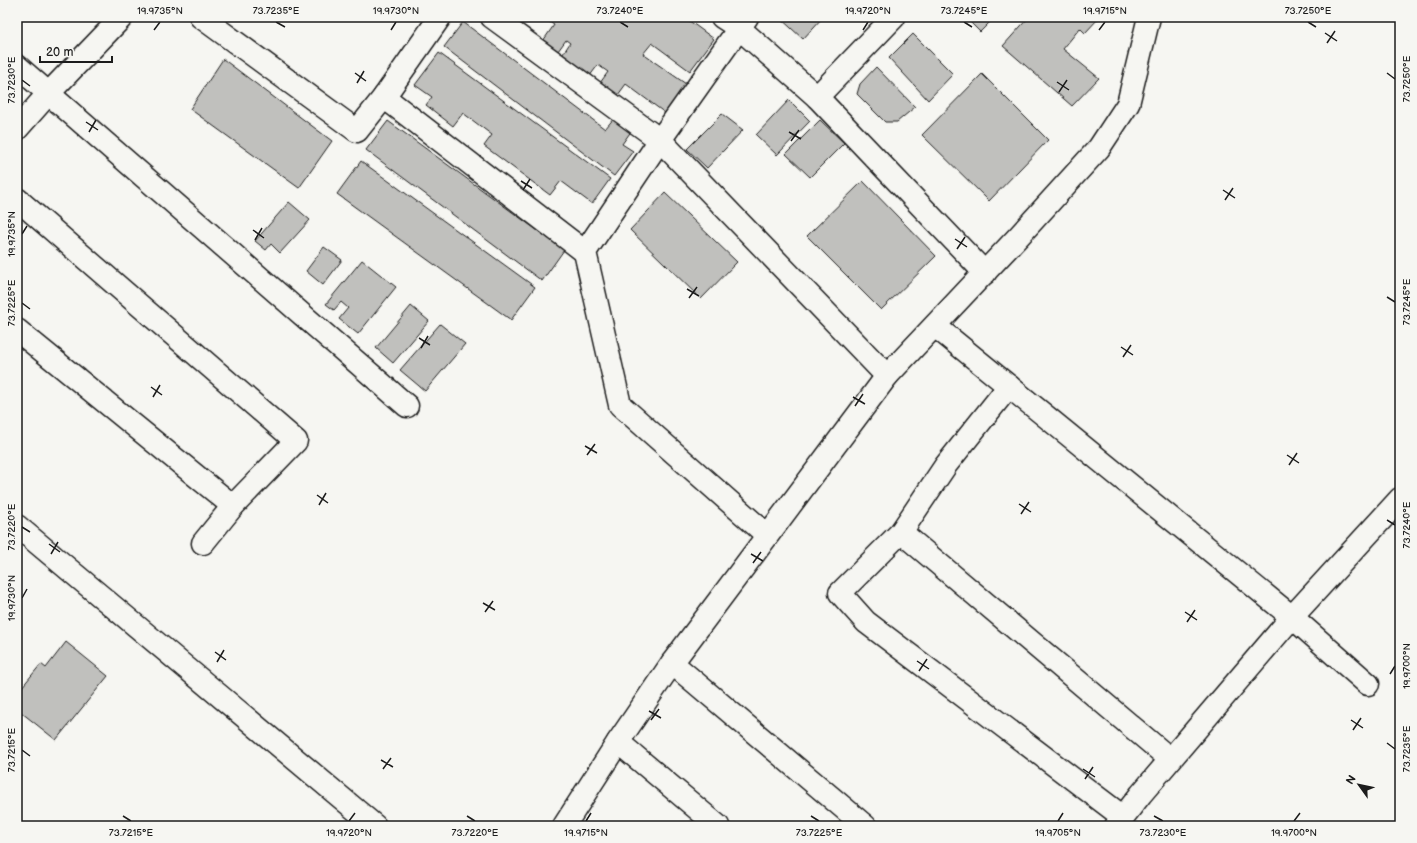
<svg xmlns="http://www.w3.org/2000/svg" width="1417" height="843" font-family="'Balsamiq Sans',sans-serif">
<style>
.building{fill:#c0c0bd;stroke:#1c1c1c}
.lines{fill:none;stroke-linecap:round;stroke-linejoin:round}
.minor-casing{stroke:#1c1c1c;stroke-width:25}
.secondary-casing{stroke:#1c1c1c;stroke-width:25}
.minor{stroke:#f6f6f2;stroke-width:22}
.secondary{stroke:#f6f6f2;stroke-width:22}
.ticks{fill:none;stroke:#1c1c1c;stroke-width:1.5}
.neatline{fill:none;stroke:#1c1c1c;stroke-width:1.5}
.ticks-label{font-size:10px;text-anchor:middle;fill:#1c1c1c}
</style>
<rect width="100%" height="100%" fill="#f6f6f2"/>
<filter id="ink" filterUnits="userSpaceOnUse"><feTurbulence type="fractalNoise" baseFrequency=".025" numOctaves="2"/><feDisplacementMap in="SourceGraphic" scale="8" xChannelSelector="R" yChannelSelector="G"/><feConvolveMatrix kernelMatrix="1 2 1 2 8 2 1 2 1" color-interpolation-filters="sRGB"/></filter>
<g filter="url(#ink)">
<g class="building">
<polygon points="542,17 684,17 714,39 690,71 652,43 643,54 686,84 665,113 626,84 615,99 597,87 608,72 598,65 589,77 561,57 570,43 566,40 558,51 543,41 554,25"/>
<polygon points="779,17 823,17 803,39"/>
<polygon points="965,17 995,17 980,32"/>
<polygon points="1029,17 1094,17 1098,19 1085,33 1080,28 1063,49 1099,78 1072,106 1003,46"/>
<polygon points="463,22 605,129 615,117 632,130 622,144 633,151 614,176 444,47"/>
<polygon points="913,34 953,74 928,100 889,58"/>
<polygon points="439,53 610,179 592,204 561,181 550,195 484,146 492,135 463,113 453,126 426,105 432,97 415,85"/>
<polygon points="223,59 332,141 299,188 190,109"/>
<polygon points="876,67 915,107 897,122 885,122 857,94 860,84"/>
<polygon points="982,74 1048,140 989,201 922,135"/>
<polygon points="789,100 810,121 777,155 756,135"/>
<polygon points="722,114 743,130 707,168 687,149"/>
<polygon points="820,120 844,143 810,177 786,154"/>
<polygon points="388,121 564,250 542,281 366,150"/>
<polygon points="361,161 535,287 511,320 337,194"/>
<polygon points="863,181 936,256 881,310 807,236"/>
<polygon points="665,193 737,262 701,299 630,230"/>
<polygon points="289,202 310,220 280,253 271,244 266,250 255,241"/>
<polygon points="324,247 342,260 323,285 306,271"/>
<polygon points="362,260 396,287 358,334 339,319 348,308 341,302 334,310 326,304"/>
<polygon points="411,306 429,321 393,363 376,348"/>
<polygon points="440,324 465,344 425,391 400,370"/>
<polygon points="66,642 108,676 56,740 17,709 17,693 41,664 46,668"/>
</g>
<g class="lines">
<g class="minor-casing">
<g id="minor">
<polyline points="201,17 357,131 384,97 440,17"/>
<polyline points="492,17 660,140 887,376"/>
<polyline points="722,17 739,28 817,97 985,273"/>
<polyline points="747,17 660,140 585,252 620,405 767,535"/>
<polyline points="17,66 407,406"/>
<polyline points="384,97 585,252"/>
<polyline points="817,97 894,17"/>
<polyline points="17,129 48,94 122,17"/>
<polyline points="17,199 296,441 233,506 203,543"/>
<polyline points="935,326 1292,617 1368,684"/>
<polyline points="17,330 233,506"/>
<polyline points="1009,386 946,465 901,532 840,593 866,622 1123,817"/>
<polyline points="17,526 375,826"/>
<polyline points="901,532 1170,759"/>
<polyline points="672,663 865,826"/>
<polyline points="618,742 718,826"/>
<polyline points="1116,826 1141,794 1292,617 1400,499"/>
</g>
</g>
<g class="secondary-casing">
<polyline id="secondary" points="564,826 618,742 672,663 887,376 1018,237 1099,148 1128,104 1149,17"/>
</g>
<use href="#minor" class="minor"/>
<use href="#secondary" class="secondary"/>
</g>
</g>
<path class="ticks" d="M276 22 285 27M620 22 628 27M964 22 972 27M1308 22 1316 27M154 30 160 22M391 30 396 22M863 30 868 22M1099 30 1105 22M1325 33 1337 41M1327 43 1335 31M355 73 366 81M1387 73 1395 79M22 80 30 86M1057 82 1069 90M357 83 364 71M1059 92 1067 80M86 122 98 130M89 132 96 120M789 132 801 139M791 141 799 130M521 181 532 188M523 190 530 179M1223 190 1235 198M1225 200 1233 188M253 230 264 238M22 234 27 226M955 239 967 247M255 240 262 228M957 249 965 237M687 289 699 296M1387 297 1395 302M689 298 697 287M22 303 30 309M419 338 430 345M1121 347 1133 355M421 348 428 336M1123 357 1131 345M151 387 162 395M153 397 160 385M853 397 865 404M855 406 863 394M585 446 597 453M587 455 595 444M1287 455 1299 463M1289 465 1297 453M317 495 328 503M1019 504 1031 512M319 505 326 493M1021 514 1029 502M1387 520 1395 525M22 527 30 532M49 544 60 552M51 554 58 542M751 554 763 561M753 563 761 552M22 598 27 589M483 603 495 610M485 612 493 601M1185 612 1197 620M1187 622 1195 610M215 652 226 660M917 661 929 669M217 662 224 650M919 671 927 659M1390 674 1395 666M649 711 661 718M651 720 659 709M1351 720 1363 728M1353 730 1361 718M1387 743 1395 749M22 750 30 756M381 760 393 767M383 769 391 758M1083 769 1095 777M1085 779 1093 767M123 816 131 821M467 816 475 821M811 816 819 821M1154 816 1163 821M349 821 355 813M586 821 591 813M1058 821 1063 813M1294 821 1300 813"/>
<rect width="1417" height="843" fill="none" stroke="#f6f6f2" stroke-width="44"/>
<g transform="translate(1359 785) rotate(303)" stroke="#f6f6f2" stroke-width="3" paint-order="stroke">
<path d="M0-3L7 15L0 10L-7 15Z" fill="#1c1c1c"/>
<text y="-6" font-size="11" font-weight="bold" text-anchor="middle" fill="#1c1c1c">N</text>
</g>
<path d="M40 56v6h72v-6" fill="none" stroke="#1c1c1c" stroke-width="2"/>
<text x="46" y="56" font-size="12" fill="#1c1c1c" stroke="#f6f6f2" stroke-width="3" paint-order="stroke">20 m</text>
<rect x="22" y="22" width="1373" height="799" class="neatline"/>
<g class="ticks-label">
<text x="160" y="14">19.9735°N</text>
<text x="276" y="14">73.7235°E</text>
<text x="396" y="14">19.9730°N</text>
<text x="620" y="14">73.7240°E</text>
<text x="868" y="14">19.9720°N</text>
<text x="964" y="14">73.7245°E</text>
<text x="1105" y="14">19.9715°N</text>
<text x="1308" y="14">73.7250°E</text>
<text transform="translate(1406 79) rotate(-90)" y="4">73.7250°E</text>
<text transform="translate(11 80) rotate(-90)" y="4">73.7230°E</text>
<text transform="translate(11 234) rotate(-90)" y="4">19.9735°N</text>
<text transform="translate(1406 302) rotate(-90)" y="4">73.7245°E</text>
<text transform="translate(11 303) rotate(-90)" y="4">73.7225°E</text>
<text transform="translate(1406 525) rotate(-90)" y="4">73.7240°E</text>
<text transform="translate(11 527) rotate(-90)" y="4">73.7220°E</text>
<text transform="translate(11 598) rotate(-90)" y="4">19.9730°N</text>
<text transform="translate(1406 666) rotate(-90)" y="4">19.9700°N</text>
<text transform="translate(1406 749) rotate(-90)" y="4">73.7235°E</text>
<text transform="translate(11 750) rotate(-90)" y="4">73.7215°E</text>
<text x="131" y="836">73.7215°E</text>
<text x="349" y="836">19.9720°N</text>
<text x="475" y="836">73.7220°E</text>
<text x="586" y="836">19.9715°N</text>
<text x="819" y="836">73.7225°E</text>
<text x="1058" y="836">19.9705°N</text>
<text x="1163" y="836">73.7230°E</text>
<text x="1294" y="836">19.9700°N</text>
</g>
</svg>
